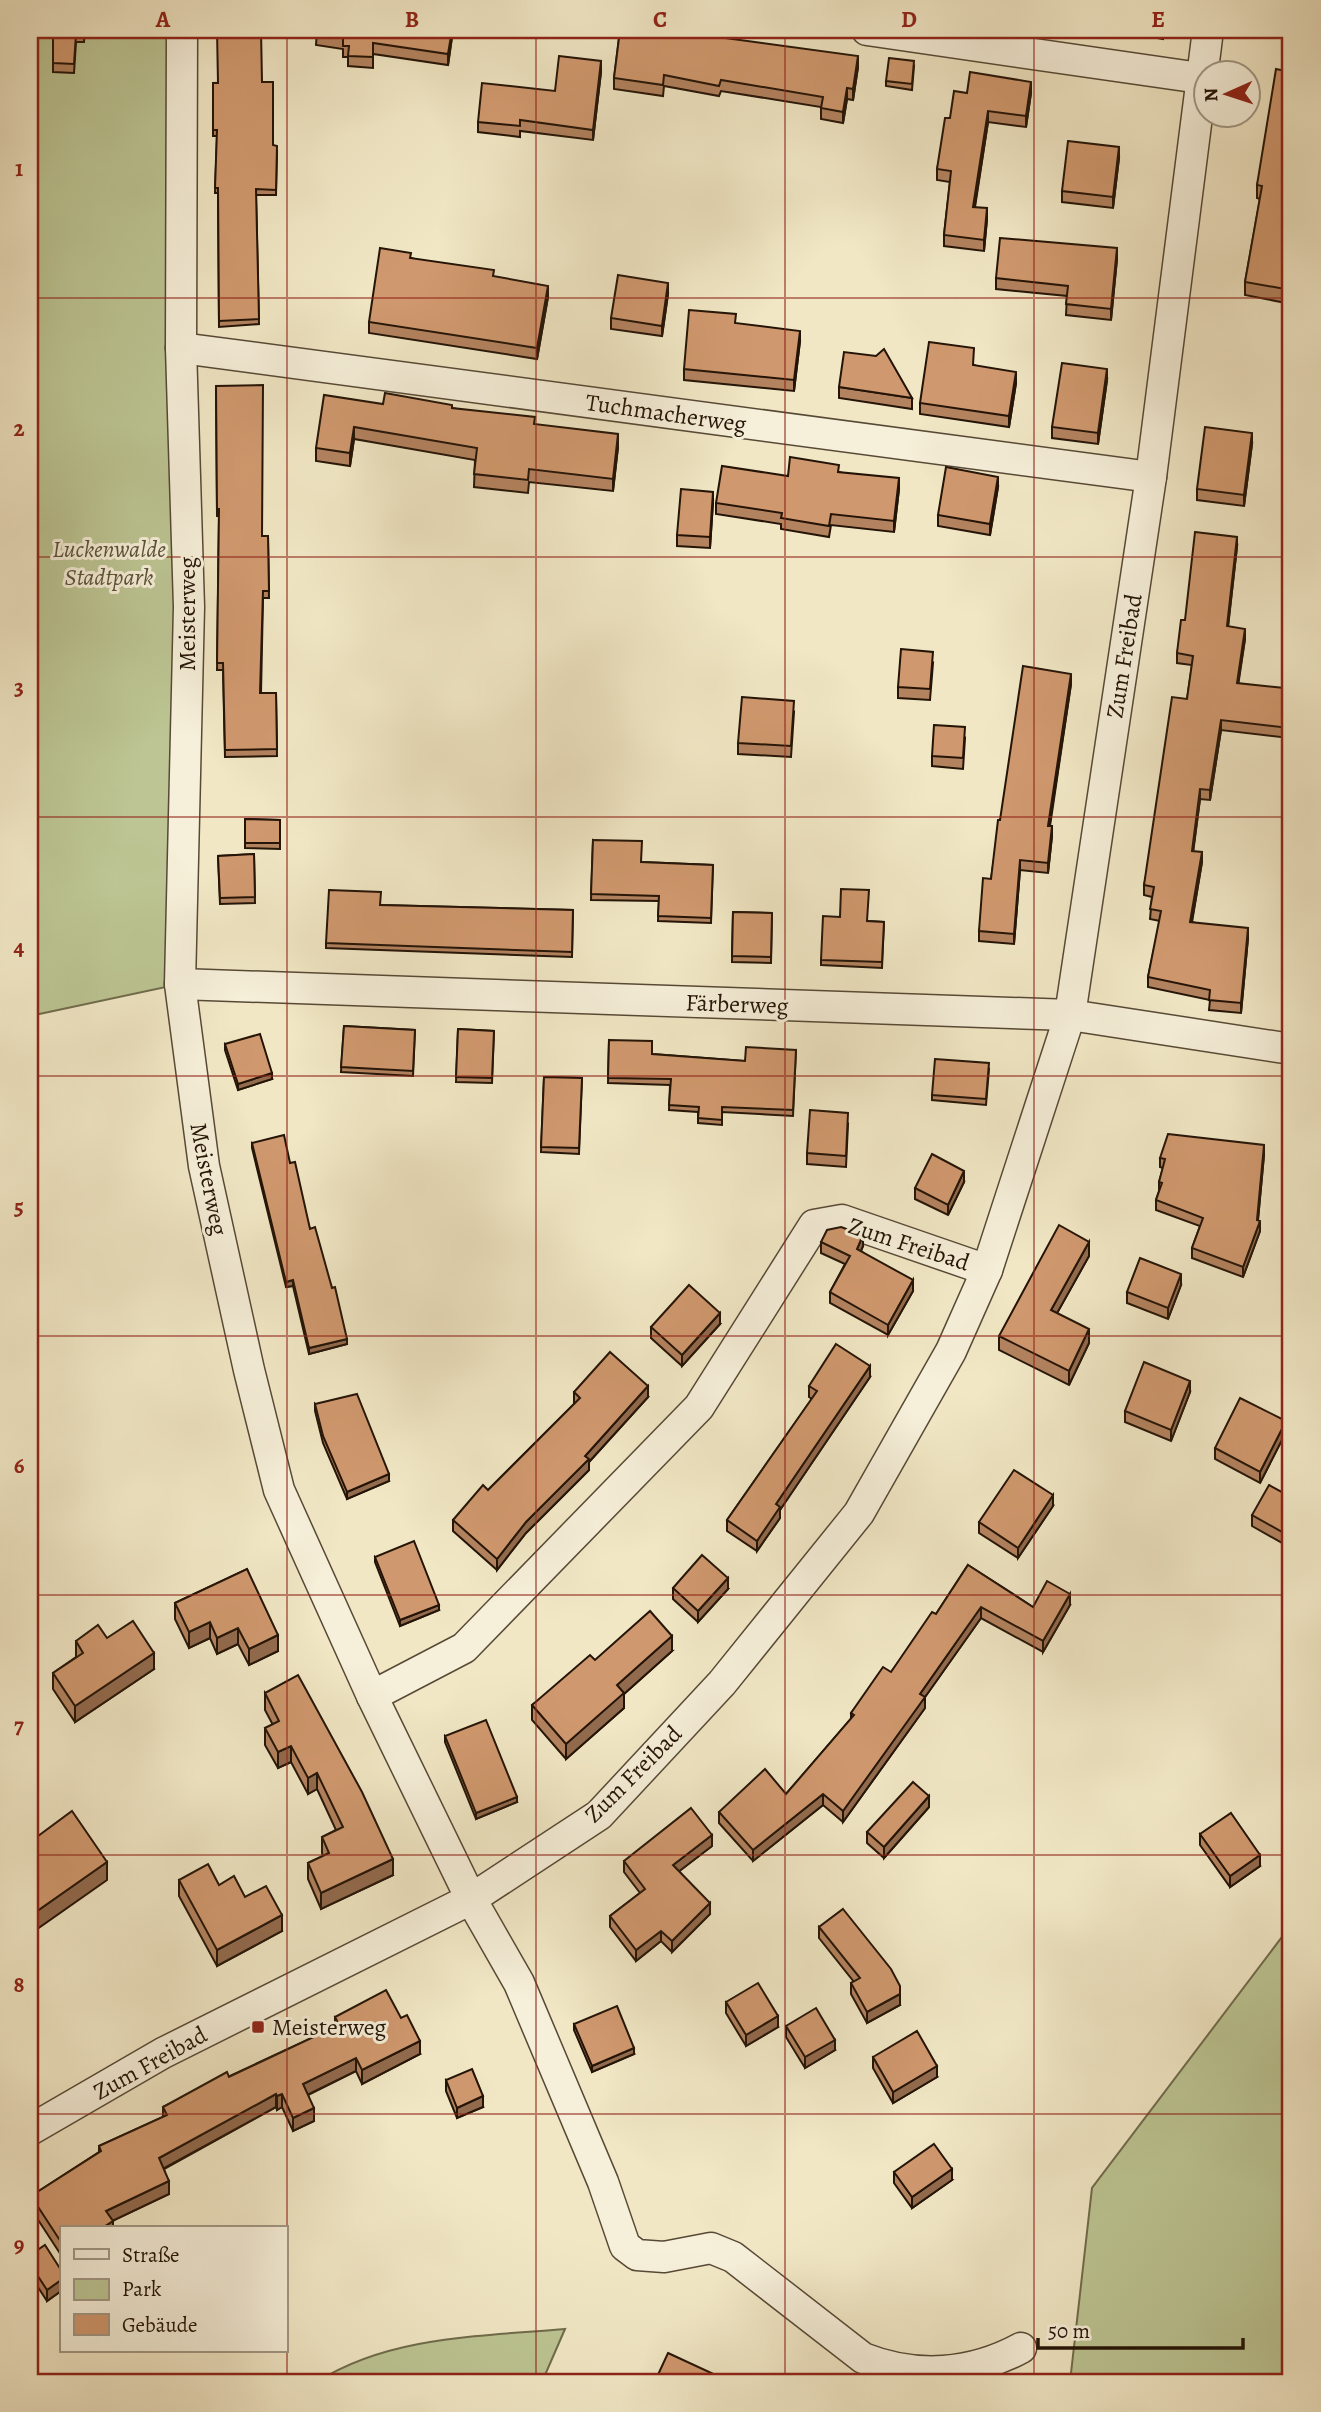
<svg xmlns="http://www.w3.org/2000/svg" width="1321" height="2412" font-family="Alegreya,serif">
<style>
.green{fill:#bcc593;stroke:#706c4d;stroke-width:2}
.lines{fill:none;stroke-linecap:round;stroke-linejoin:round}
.minor-casing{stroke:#574936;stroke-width:33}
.minor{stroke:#f6efd9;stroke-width:30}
.wall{fill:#b3835f;stroke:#241407;stroke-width:2}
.shaded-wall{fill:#926a4d;stroke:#241407;stroke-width:2}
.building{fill:#d0986e;stroke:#241407;stroke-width:2}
.grid{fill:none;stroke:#8f2418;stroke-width:2;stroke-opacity:0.55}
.poi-dot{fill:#8f2418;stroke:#f6efd9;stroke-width:2.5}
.labels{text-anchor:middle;stroke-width:6;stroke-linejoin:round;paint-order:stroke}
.street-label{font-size:24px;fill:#241407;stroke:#f6efd9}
.park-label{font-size:24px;font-style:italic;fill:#595238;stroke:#f6efd9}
.poi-label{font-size:24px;fill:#241407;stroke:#f6efd9;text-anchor:start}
.neatline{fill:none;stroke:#8f2418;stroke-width:2.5}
.grid-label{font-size:23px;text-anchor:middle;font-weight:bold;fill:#8f2418}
</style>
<rect width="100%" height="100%" fill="#f1e7c5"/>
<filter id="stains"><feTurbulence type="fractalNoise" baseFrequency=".00286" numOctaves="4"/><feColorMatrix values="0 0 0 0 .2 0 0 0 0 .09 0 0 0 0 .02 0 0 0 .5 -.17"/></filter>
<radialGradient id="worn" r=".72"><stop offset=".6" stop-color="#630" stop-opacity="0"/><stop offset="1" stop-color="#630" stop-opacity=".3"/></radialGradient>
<g class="green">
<polygon points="30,30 182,30 180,984 30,1016"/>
<polygon points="1291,1925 1291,2382 1070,2382 1092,2188"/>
<path d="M565 2329 542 2382H317C388 2336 483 2336 565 2329Z"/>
</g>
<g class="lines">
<g class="minor-casing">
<g id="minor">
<path d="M182 30 181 348 189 607 180 984 204 1166 249 1370 279 1490 372 1696 471 1899 519 1983 603 2182 625 2246 637 2255 664 2257 711 2248 733 2257 863 2358C916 2379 971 2375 1021 2348"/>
<polyline points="867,30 1200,78"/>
<polyline points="181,348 1151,477"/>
<polyline points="180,984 1070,1015 1291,1049"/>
<polyline points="372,1696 464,1648 699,1407 814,1225 842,1220 987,1270"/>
<polyline points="30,2130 163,2053 471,1899 599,1815 722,1683 859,1513 951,1351 987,1270 1070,1015 1151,477 1208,30"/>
</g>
</g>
<use href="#minor" class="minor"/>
</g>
<g class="wall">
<polygon points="53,30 85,30 84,42 76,42 74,73 53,72"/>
<polygon points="317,30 453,30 448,65 373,54 373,68 348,66 348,57 343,57 343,49 316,45"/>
<polygon points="620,30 858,67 853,100 847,99 843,123 821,119 821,107 721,91 719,96 664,86 663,96 614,89 614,78"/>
<polygon points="1115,30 1164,30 1163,39"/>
<polygon points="914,66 912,90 886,86 886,81"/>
<polygon points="601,72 593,140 520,131 520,137 478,132 478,122"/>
<polygon points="1291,72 1291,304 1245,295 1245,282 1260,199 1257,198 1257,185"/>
<polygon points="262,82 273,145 277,151 276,195 256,195 259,324 219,327 218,193 215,193 217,136 213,136 213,83"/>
<polygon points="967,93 1031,93 1026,127 988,122 975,207 987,219 984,251 944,246 944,235 950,182 937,180 937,169 950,118"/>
<polygon points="1119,158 1113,208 1062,202 1062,191"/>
<polygon points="411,258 548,297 537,359 369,333 369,322"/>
<polygon points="1117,259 1111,320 1066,315 1067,296 996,289 996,278"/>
<polygon points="668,294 662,336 611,329 611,318"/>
<polygon points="736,324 800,341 794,391 684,380 684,369"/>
<polygon points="974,365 1016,383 1009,427 920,414 920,403"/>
<polygon points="1107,380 1098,444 1052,438 1052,427"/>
<polygon points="216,386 262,536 268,536 269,598 263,598 261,693 276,693 277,756 225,757 223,670 217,670 219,516 217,516"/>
<polygon points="839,387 912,398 912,409 839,398"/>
<polygon points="383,404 452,408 535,425 618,447 613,491 529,482 528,493 474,487 475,460 354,439 350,466 316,461 316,448"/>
<polygon points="1252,444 1244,506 1197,500 1197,489"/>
<polygon points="839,472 899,489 894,532 831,525 829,537 781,529 781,524 716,514 716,503 788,476"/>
<polygon points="998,487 990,535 938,526 938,515"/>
<polygon points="713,502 710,548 677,546 677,535"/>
<polygon points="1237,547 1228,626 1245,639 1238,683 1284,702 1291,703 1291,722 1289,738 1221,730 1210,800 1200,799 1193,851 1202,862 1192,922 1248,938 1241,1013 1209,1010 1210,1000 1148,987 1148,977 1160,921 1150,919 1152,897 1144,895 1144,885 1187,699 1192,665 1177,663 1177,653 1185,620"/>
<polygon points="933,663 930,700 898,698 898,687"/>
<polygon points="1071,684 1050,826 1052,836 1048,873 1020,870 1014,944 979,941 979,931 991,879 1000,820"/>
<polygon points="794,712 791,757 738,754 738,743"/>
<polygon points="965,738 963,769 932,766 932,756"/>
<polygon points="245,819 280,820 280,849 245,848"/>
<polygon points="593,840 642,862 713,865 711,923 658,921 659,901 591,900"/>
<polygon points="254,854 255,903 220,904 218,856"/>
<polygon points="380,905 573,910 572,957 326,948 326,943"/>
<polygon points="733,912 772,913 771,963 732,962"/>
<polygon points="867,921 884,922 882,968 821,965 821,960"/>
<polygon points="344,1026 415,1030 413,1076 341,1072"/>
<polygon points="458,1029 494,1031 492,1083 456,1082"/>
<polygon points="609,1040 652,1054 745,1061 796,1050 793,1116 722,1112 722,1125 698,1123 698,1112 669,1110 670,1085 608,1083"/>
<polygon points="225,1044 272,1079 238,1090 225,1050"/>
<polygon points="989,1069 986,1105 932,1100 932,1095"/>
<polygon points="544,1077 582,1078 579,1154 541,1152"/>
<polygon points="848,1124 846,1167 807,1164 807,1153"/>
<polygon points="252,1143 290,1163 310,1229 332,1288 347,1344 309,1354 293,1286 286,1287 252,1148"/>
<polygon points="1264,1155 1258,1220 1260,1231 1243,1277 1192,1258 1192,1248 1200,1226 1156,1210 1156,1200 1159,1191 1159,1182 1163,1168 1160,1167 1160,1158"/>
<polygon points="964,1182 948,1215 915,1199 915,1188"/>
<polygon points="821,1242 863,1246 861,1251 913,1291 888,1335 830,1303 830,1292 845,1264 821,1253"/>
<polygon points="1089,1256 1057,1313 1089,1343 1069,1385 999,1350 999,1336"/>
<polygon points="1181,1285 1168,1319 1127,1303 1127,1292"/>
<polygon points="720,1324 682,1366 651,1338 651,1327"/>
<polygon points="870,1377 780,1510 780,1518 757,1551 727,1531 727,1520 812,1399 809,1397 809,1386"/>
<polygon points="574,1392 648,1397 589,1462 589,1470 526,1533 497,1570 453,1531 453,1520 488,1490 574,1404"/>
<polygon points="1190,1392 1171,1441 1125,1422 1125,1411"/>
<polygon points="315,1404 389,1481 347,1499 323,1443 315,1411"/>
<polygon points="1286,1432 1260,1483 1215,1459 1215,1448"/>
<polygon points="1291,1497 1291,1548 1252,1526 1252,1515"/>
<polygon points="1053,1506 1018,1558 979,1533 979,1522"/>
<polygon points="375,1557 439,1610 400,1626 375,1562"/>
<polygon points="968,1565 1033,1607 1070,1605 1043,1652 981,1618 925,1697 925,1708 843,1822 823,1805 753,1861 719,1823 719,1812 786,1794 851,1719 851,1713 891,1672 936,1614"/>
<polygon points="247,1569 278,1651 249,1665 238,1644 217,1654 210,1638 189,1648 175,1619 175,1603"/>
<polygon points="673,1588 728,1589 698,1622 673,1599"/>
<polygon points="107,1638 154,1669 75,1722 53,1689 53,1673 76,1657 76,1641"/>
<polygon points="672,1651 624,1694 624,1708 566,1759 532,1720 532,1705 595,1660"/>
<polygon points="265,1693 393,1875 321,1909 308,1879 308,1863 323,1856 322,1853 322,1837 336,1830 317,1789 308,1794 291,1762 278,1768 265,1745 265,1728 273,1725 265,1710"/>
<polygon points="445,1736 517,1802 476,1819 445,1742"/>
<polygon points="929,1807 884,1858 867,1843 867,1832"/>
<polygon points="1200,1834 1260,1866 1230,1887 1200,1845"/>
<polygon points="712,1846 679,1871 710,1914 672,1952 661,1941 636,1961 610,1927 610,1916 640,1893 624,1872 624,1861"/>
<polygon points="179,1880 219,1885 245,1897 282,1931 217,1966 179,1896"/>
<polygon points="819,1927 900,2005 867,2023 851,1994 851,1983 854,1982 819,1938"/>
<polygon points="726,2002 778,2027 746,2046 726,2013"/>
<polygon points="335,2017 420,2054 362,2084 356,2071 308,2095 314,2121 293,2131 282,2107 277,2110 276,2107 164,2169 169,2194 112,2221 113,2228 61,2228 61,2255 31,2209 31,2196 99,2152 99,2146 163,2117 163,2107 335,2027"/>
<polygon points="574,2024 634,2054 592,2072 574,2030"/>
<polygon points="786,2026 835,2050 805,2068 786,2037"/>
<polygon points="873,2057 937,2077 893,2103 873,2068"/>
<polygon points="446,2080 483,2107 457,2118 446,2091"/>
<polygon points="894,2172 952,2180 912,2208 894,2183"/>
<polygon points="30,2255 61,2270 61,2291 47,2301 30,2275"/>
</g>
<g class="shaded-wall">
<polygon points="452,30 453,30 448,65 448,54"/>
<polygon points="858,56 858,67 853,100 853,89"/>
<polygon points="601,61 601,72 593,140 593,130"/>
<polygon points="1031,82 1031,93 1026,127 1026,116"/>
<polygon points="847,88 847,99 843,123 843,112"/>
<polygon points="988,111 988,122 973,217 973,207"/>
<polygon points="1119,147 1119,158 1113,208 1113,197"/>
<polygon points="987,208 987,219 984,251 984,240"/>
<polygon points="1117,248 1117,259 1111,320 1111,309"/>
<polygon points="668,283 668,294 662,336 662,326"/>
<polygon points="548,286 548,297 537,359 537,348"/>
<polygon points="800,331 800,341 794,391 794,380"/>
<polygon points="1107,369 1107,380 1098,444 1098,433"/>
<polygon points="1016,372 1016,383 1009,427 1009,416"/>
<polygon points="354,427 354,439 350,466 350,453"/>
<polygon points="1252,433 1252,444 1244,506 1244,495"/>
<polygon points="618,434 618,447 613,491 613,479"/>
<polygon points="998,477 998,487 990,535 990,524"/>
<polygon points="899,478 899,489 894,532 894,521"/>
<polygon points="713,492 713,502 710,548 710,537"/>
<polygon points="1237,537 1237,547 1227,636 1227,626"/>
<polygon points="1245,629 1245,639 1237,693 1237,683"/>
<polygon points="1071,674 1071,684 1048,835 1048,826"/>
<polygon points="1221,720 1221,730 1210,800 1210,790"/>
<polygon points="1200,789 1200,799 1192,861 1192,851"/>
<polygon points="1052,826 1052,836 1048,873 1048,863"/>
<polygon points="1202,852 1202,862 1190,932 1190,922"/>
<polygon points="1020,860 1020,870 1014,944 1014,934"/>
<polygon points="1248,928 1248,938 1241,1013 1241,1003"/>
<polygon points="272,1073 272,1079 238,1090 238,1084"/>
<polygon points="1264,1145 1264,1155 1257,1230 1257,1220"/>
<polygon points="964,1171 964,1182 948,1215 948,1205"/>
<polygon points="1260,1221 1260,1231 1243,1277 1243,1267"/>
<polygon points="863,1235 863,1246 857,1260 857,1249"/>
<polygon points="1089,1242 1089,1256 1051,1324 1051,1310"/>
<polygon points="1181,1274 1181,1285 1168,1319 1168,1308"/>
<polygon points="293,1280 293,1286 286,1287 286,1282"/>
<polygon points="913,1280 913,1291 888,1335 888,1325"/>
<polygon points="720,1313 720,1324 682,1366 682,1355"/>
<polygon points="1089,1329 1089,1343 1069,1385 1069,1371"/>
<polygon points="347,1339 347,1344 309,1354 309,1348"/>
<polygon points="870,1366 870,1377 780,1510 780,1518 757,1551 757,1541 776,1504"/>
<polygon points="1190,1381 1190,1392 1171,1441 1171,1430"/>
<polygon points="648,1386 648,1397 589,1462 589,1470 526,1533 497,1570 497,1559 526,1522"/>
<polygon points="1286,1421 1286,1432 1260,1483 1260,1472"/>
<polygon points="389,1474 389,1481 347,1499 347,1492"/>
<polygon points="1053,1495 1053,1506 1018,1558 1018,1548"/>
<polygon points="728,1578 728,1589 698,1622 698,1611"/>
<polygon points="1070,1594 1070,1605 1043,1652 1043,1641"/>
<polygon points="439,1605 439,1610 400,1626 400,1620"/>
<polygon points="981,1607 981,1618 923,1700 925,1697 925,1708 843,1822 843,1811 920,1694"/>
<polygon points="210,1622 210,1638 189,1648 189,1632"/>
<polygon points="238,1628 238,1644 217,1654 217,1638"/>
<polygon points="278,1635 278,1651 249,1665 249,1649"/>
<polygon points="672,1636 672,1651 624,1694 624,1708 566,1759 566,1744 617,1685"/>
<polygon points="154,1653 154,1669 75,1722 75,1706"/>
<polygon points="291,1746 291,1762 278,1768 278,1752"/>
<polygon points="317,1773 317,1789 308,1794 308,1778"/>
<polygon points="823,1794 823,1805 753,1861 753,1850"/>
<polygon points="929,1796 929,1807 884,1858 884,1847"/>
<polygon points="517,1797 517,1802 476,1819 476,1813"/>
<polygon points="712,1835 712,1846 673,1876 673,1865"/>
<polygon points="1260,1855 1260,1866 1230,1887 1230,1876"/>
<polygon points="393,1859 393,1875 321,1909 321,1893"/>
<polygon points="107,1862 107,1880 30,1934 30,1916"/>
<polygon points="710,1903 710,1914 672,1952 672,1941"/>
<polygon points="282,1915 282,1931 217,1966 217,1950"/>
<polygon points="661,1931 661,1941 636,1961 636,1950"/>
<polygon points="900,1994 900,2005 867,2023 867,2012"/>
<polygon points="778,2016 778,2027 746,2046 746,2035"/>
<polygon points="835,2040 835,2050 805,2068 805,2057"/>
<polygon points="420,2041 420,2054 362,2084 362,2070"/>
<polygon points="634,2048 634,2054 592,2072 592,2066"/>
<polygon points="356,2058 356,2071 303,2097 303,2084"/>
<polygon points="937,2066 937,2077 893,2103 893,2092"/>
<polygon points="276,2094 276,2107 159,2171 159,2158"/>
<polygon points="282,2094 282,2107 277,2110 277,2096"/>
<polygon points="483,2096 483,2107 457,2118 457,2108"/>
<polygon points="314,2108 314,2121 293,2131 293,2118"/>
<polygon points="952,2169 952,2180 912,2208 912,2197"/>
<polygon points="169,2181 169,2194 106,2224 106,2211"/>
<polygon points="113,2221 113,2228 102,2228"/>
<polygon points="61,2280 61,2291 47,2301 47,2290"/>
</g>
<g class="building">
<polygon points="53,30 85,30 84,34 76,34 74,64 53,63"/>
<polygon points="217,30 261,30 262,82 273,82 273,145 277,146 276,190 256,189 259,319 219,321 218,188 215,188 217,130 213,130 213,83 218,83"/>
<polygon points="317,30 452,30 448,54 373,43 373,57 348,56 349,46 343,46 343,38 316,35"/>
<polygon points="620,30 666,30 858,56 853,89 847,88 843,112 821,108 823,97 721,80 719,86 664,75 663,85 614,78"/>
<polygon points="559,56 601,61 593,130 520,120 520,126 478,122 482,83 555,91"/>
<polygon points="889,58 914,61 912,84 886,81"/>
<polygon points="1276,69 1291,72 1291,223 1289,238 1291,239 1291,290 1245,282 1262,186 1257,185"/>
<polygon points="970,72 1031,82 1026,116 988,111 973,207 987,208 984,240 944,235 951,171 937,169 945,118 950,118 954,91 967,93"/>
<polygon points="1068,141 1119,147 1113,197 1062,191"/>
<polygon points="1000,238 1117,248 1111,309 1066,304 1068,286 996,278"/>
<polygon points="380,248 411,253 410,258 494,270 493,276 548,286 537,348 369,322"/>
<polygon points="618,275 668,283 662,326 611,318"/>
<polygon points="689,310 736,314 735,323 800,331 794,380 684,369"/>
<polygon points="929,342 974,348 973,365 1016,372 1009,416 920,403"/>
<polygon points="884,349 912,398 839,387 844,352 876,356"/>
<polygon points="1062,363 1107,369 1098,433 1052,427"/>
<polygon points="263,385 262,536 268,536 269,591 263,591 260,693 276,693 277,749 225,750 223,663 217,663 219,509 217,509 216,386"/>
<polygon points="385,393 452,405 452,408 535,417 534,424 618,434 613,479 529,469 528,480 474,474 477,448 354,427 350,453 316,448 324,395 383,404"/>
<polygon points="1205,427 1252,433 1244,495 1197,489"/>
<polygon points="790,457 839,465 838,472 899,478 894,521 831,514 829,526 781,518 782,513 716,503 722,466 788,476"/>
<polygon points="946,467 998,477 990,524 938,515"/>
<polygon points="681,489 713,492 710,537 677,535"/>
<polygon points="1195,532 1237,537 1227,626 1245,629 1237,683 1284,688 1283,702 1291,703 1289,728 1221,720 1210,790 1200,789 1192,851 1202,852 1190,922 1248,928 1241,1003 1209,1000 1210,990 1148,977 1161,911 1150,909 1154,887 1144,885 1172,697 1187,699 1193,656 1177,653 1181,620 1185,620"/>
<polygon points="901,649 933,652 930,689 898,687"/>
<polygon points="1023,666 1071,674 1048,826 1052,826 1048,863 1020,860 1014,934 979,931 983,878 991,879 998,820 1000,820"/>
<polygon points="742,697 794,701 791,746 738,743"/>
<polygon points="934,725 965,727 963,758 932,756"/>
<polygon points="245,819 280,820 280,843 245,843"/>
<polygon points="593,840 642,841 641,862 713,865 711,918 658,916 659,896 591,894"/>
<polygon points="254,854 255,897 220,898 218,856"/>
<polygon points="841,889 869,890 867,921 884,922 882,962 821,960 823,916 840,917"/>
<polygon points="329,890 381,892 380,905 573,910 572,952 326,943"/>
<polygon points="733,912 772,913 771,957 732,956"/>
<polygon points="344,1026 415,1030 413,1071 341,1067"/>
<polygon points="458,1029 494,1031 492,1078 456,1077"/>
<polygon points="260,1034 272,1073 238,1084 225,1044"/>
<polygon points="609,1040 652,1041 652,1054 745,1061 746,1047 796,1050 793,1110 722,1107 722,1120 698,1118 699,1107 669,1105 671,1079 608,1078"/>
<polygon points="935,1059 989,1063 986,1099 932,1095"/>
<polygon points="544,1077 582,1078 579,1148 541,1147"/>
<polygon points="1290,1083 1291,1083 1291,1126 1288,1126"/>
<polygon points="810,1110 848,1113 846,1156 807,1153"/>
<polygon points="1168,1134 1264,1145 1257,1220 1260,1221 1243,1267 1192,1248 1203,1218 1156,1200 1162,1183 1159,1182 1165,1159 1160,1158"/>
<polygon points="284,1135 290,1163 295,1162 310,1229 315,1227 332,1288 335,1287 347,1339 309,1348 293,1280 286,1282 252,1143"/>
<polygon points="932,1154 964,1171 948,1205 915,1188"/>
<polygon points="1059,1225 1089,1242 1051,1310 1089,1329 1069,1371 999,1336"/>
<polygon points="841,1227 863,1235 857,1249 913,1280 888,1325 830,1292 850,1256 821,1242 827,1230"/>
<polygon points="1140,1258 1181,1274 1168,1308 1127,1292"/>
<polygon points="689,1285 720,1313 682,1355 651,1327"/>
<polygon points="836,1344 870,1366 776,1504 780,1507 757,1541 727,1520 817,1391 809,1386"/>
<polygon points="610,1352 648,1386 585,1456 589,1459 526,1522 497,1559 453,1520 483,1485 488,1490 580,1398 574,1392"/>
<polygon points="1144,1362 1190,1381 1171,1430 1125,1411"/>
<polygon points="357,1394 389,1474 347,1492 323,1436 315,1404"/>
<polygon points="1240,1398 1286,1421 1260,1472 1215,1448"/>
<polygon points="1014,1470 1053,1495 1018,1548 979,1522"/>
<polygon points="1269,1485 1291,1497 1290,1500 1291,1500 1291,1537 1252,1515"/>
<polygon points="414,1541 439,1605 400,1620 375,1557"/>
<polygon points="702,1555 728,1578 698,1611 673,1588"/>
<polygon points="968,1565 1033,1607 1047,1581 1070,1594 1043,1641 981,1607 920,1694 925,1697 843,1811 823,1794 753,1850 719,1812 765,1769 786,1794 854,1715 851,1713 883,1667 891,1672 932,1612 936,1614"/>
<polygon points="247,1569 278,1635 249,1649 238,1628 217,1638 210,1622 189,1632 175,1603"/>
<polygon points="650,1611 672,1636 617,1685 624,1693 566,1744 532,1705 590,1655 595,1660"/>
<polygon points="133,1621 154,1653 75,1706 53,1673 83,1653 76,1641 98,1625 107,1638"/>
<polygon points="298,1675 362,1792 393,1859 321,1893 308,1863 329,1853 322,1837 343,1827 317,1773 308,1778 291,1746 278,1752 265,1728 279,1721 265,1693"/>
<polygon points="486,1720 517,1797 476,1813 445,1736"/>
<polygon points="913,1782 929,1796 884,1847 867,1832"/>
<polygon points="691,1808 712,1835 673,1865 710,1903 672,1941 661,1931 636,1950 610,1916 645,1889 624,1861"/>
<polygon points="72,1811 107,1862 30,1916 30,1842"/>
<polygon points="1231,1813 1260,1855 1230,1876 1200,1834"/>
<polygon points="208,1864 219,1885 234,1876 245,1897 266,1886 282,1915 217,1950 179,1880"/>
<polygon points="843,1909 891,1969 900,1986 900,1994 867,2012 851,1983 860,1978 819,1927"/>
<polygon points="758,1983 778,2016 746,2035 726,2002"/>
<polygon points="386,1990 401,2018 407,2015 420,2041 362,2070 356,2058 303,2084 314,2108 293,2118 282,2094 277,2096 276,2094 159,2158 169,2181 106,2211 113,2221 102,2228 61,2228 61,2242 31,2196 101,2151 99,2146 167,2115 163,2107 227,2072 229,2077 339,2025 335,2017"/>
<polygon points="617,2006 634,2048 592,2066 574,2024"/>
<polygon points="816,2008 835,2040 805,2057 786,2026"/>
<polygon points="917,2031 937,2066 893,2092 873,2057"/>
<polygon points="472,2069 483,2096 457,2108 446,2080"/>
<polygon points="934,2144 952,2169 912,2197 894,2172"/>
<polygon points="45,2245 61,2270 61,2280 47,2290 30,2264 30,2255"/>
<polygon points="668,2353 720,2377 718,2382 663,2382 656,2379"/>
</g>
<path class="grid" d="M287 30V2382M536 30V2382M785 30V2382M1034 30V2382M30 298H1291M30 557H1291M30 817H1291M30 1076H1291M30 1336H1291M30 1595H1291M30 1855H1291M30 2114H1291"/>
<rect class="poi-dot" x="251" y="2020" width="14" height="14" rx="3.5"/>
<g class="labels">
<g class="street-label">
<text transform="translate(666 413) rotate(8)" y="8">Tuchmacherweg</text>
<text transform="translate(187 614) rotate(-90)" y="8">Meisterweg</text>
<text transform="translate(1124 656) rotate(-81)" y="8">Zum Freibad</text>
<text transform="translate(737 1004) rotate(2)" y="8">Färberweg</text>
<text transform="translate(209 1179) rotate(79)" y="8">Meisterweg</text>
<text transform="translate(909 1244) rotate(18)" y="8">Zum Freibad</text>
<text transform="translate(633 1774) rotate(-45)" y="8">Zum Freibad</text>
<text transform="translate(150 2063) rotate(-29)" y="8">Zum Freibad</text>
</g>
<g class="park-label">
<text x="109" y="557">Luckenwalde<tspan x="109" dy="28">Stadtpark</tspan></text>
</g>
<g class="poi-label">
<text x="272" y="2035">Meisterweg</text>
</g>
</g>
<rect width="1321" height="2412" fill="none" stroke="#f1e7c5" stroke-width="77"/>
<rect x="60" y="2226" width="228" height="126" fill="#f6efd9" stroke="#a29785" stroke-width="2"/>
<rect x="74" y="2249" width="35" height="10" fill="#f6efd9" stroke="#a29785" stroke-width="2"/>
<text x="122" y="2262" font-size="21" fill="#241407">Straße</text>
<rect x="74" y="2279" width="35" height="21" fill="#bcc593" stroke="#a29785" stroke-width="2"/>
<text x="122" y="2296" font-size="21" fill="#241407">Park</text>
<rect x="74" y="2314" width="35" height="21" fill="#d0986e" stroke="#a29785" stroke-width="2"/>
<text x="122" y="2332" font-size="21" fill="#241407">Gebäude</text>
<g transform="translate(1227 94) rotate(267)"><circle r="33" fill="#f6efd9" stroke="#a29785" stroke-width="2"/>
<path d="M0-5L12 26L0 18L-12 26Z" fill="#8f2418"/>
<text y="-10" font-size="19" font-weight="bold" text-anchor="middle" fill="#241407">N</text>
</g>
<path d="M1038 2338v10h205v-10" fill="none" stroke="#241407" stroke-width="3.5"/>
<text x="1048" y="2338" font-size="21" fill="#241407" stroke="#f6efd9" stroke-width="5" paint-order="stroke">50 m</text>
<rect x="38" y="38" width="1244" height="2336" class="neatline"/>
<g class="grid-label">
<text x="163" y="27">A</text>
<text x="412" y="27">B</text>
<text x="660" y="27">C</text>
<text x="909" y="27">D</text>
<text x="1158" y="27">E</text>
<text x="19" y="176">1</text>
<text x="19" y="436">2</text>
<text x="19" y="695">3</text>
<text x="19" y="955">4</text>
<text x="19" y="1214">5</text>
<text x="19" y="1473">6</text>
<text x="19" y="1733">7</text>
<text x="19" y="1992">8</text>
<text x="19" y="2252">9</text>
</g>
<rect width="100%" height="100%" filter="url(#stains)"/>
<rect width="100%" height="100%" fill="url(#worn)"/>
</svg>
